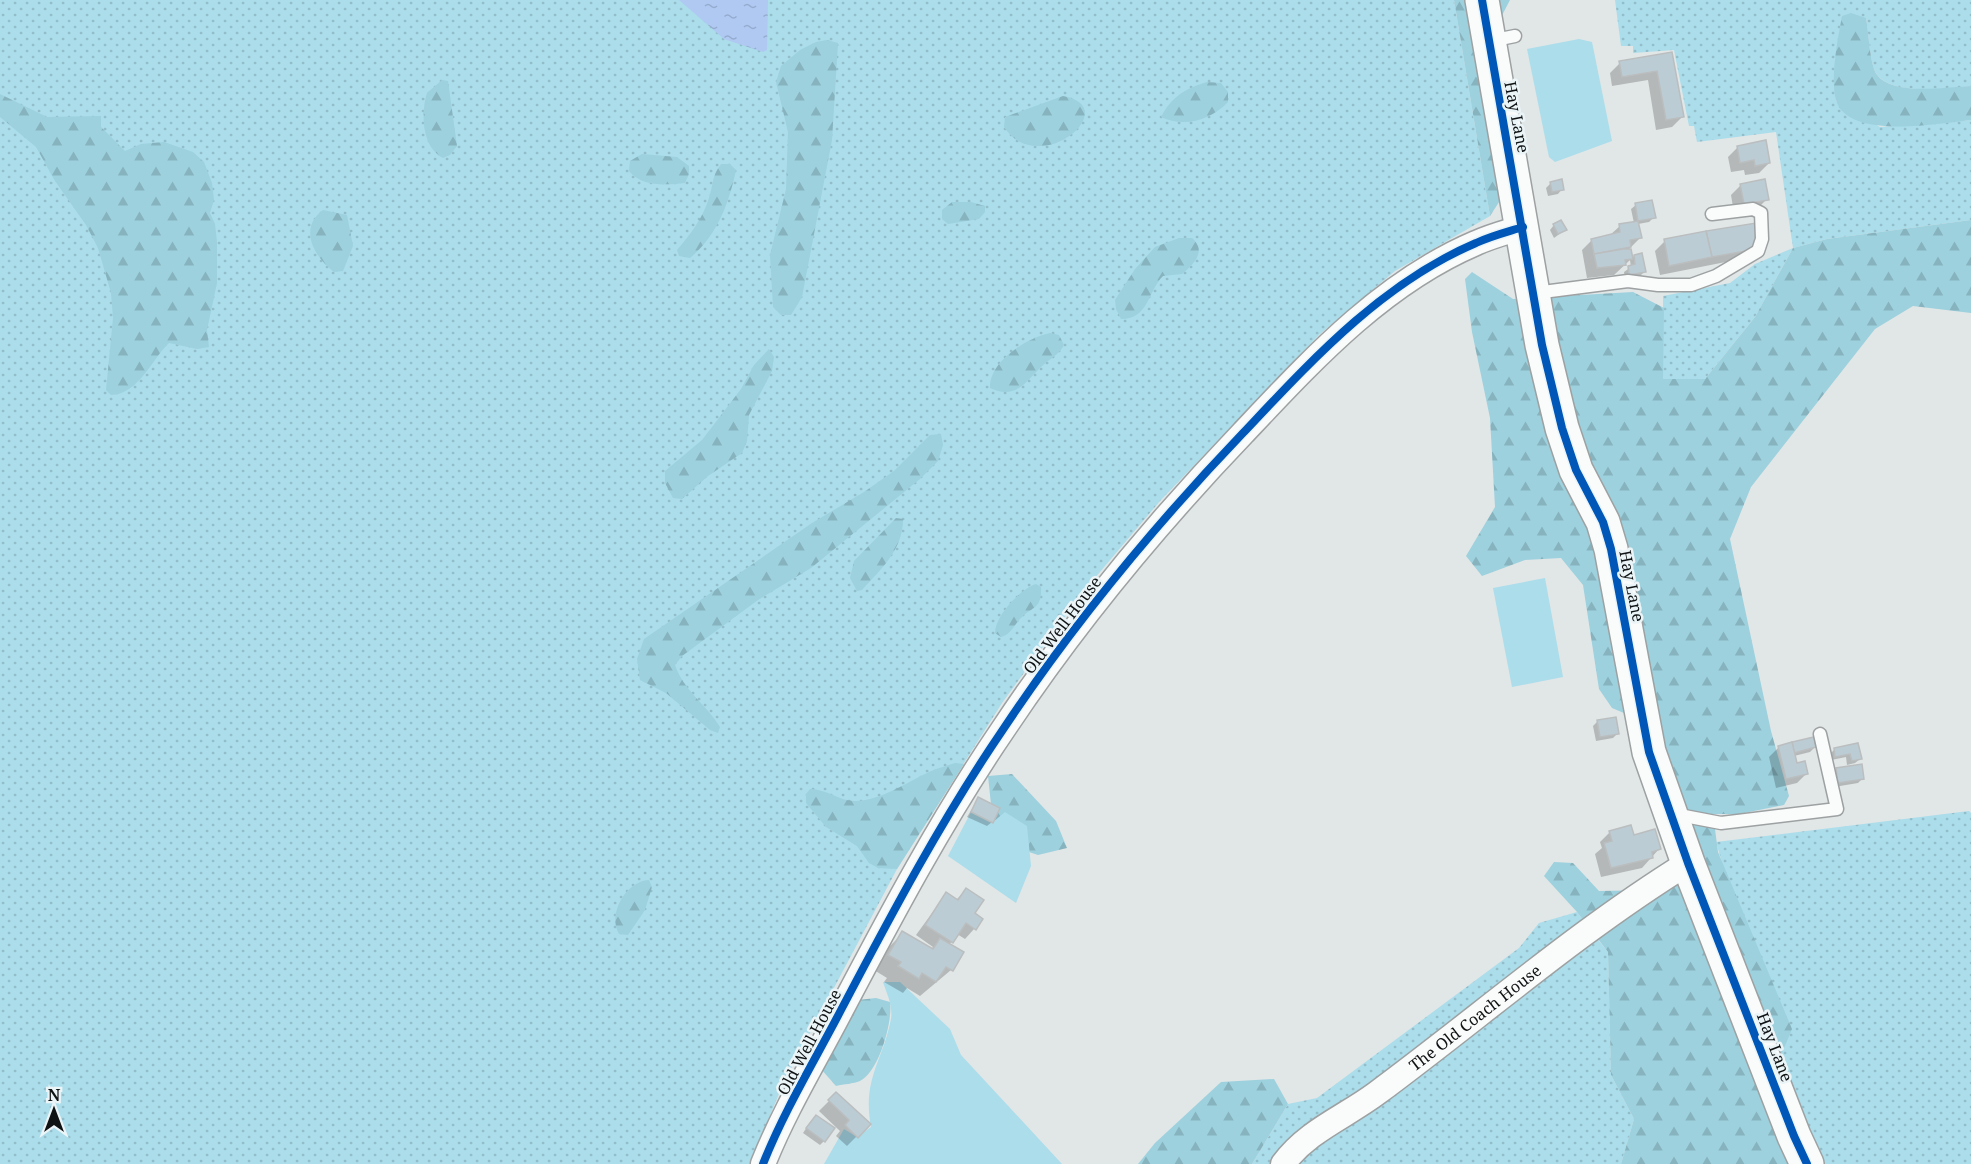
<svg xmlns="http://www.w3.org/2000/svg" width="1971" height="1164" font-family="'Noto Serif',serif">
<style>
.grass{fill:url(#grass-dots)}
.forest{fill:url(#forest-firs)}
.green{fill:#abddeb}
.water{fill:url(#water-ripples)}
.shadow{fill:#0003}
.building{fill:#bcccd4;stroke:#bbbebf;stroke-width:1.5}
.lines{fill:none;stroke-linecap:round;stroke-linejoin:round}
.lane-casing{stroke:#9da1a2;stroke-width:15}
.street-casing{stroke:#9da1a2;stroke-width:27}
.secondary-casing{stroke:#9da1a2;stroke-width:36}
.lane{stroke:#fafbfb;stroke-width:12}
.street{stroke:#fafbfb;stroke-width:24}
.secondary{stroke:#fafbfb;stroke-width:33}
.cycleway-casing{stroke:#ebf5f8;stroke-width:11}
.cycleway{stroke:#0057b8;stroke-width:8}
.labels{text-anchor:middle;stroke-width:5;stroke-linejoin:round;paint-order:stroke}
.street-label{font-size:16px;fill:#101314;stroke:#ebf5f8}
</style>
<defs>
<pattern id="grass-dots" width="8" height="8" patternUnits="userSpaceOnUse" patternTransform="scale(1.5)"><rect width="8" height="8" fill="#abddeb"/><path d="M2 2h.1M6 6h.1" fill="none" stroke="#92bdc9" stroke-width="1.8" stroke-linecap="round"/></pattern>
<pattern id="forest-firs" width="22" height="20" patternUnits="userSpaceOnUse" patternTransform="scale(1.5)"><rect width="22" height="20" fill="#9dd1de"/><path d="M5 1l3.5 6h-7zM16 11l3.5 6h-7z" fill="#86b3be"/></pattern>
<pattern id="water-ripples" width="26" height="14" patternUnits="userSpaceOnUse" patternTransform="scale(1.5)"><rect width="26" height="14" fill="#afc9f2"/><path d="M2 4q2-2 4 0t4 0M15 11q2-2 4 0t4 0" fill="none" stroke="#96accf"/></pattern>
</defs>
<rect width="100%" height="100%" fill="#e1e6e7"/>
<g class="grass">
<polygon points="0,0 1454,0 1490,216 1395,271 1320,334 1160,501 1083,592 1002,703 897,869 783,1084 750,1164 0,1164"/>
<path d="M1615 0H1971V86C1947 88 1885 98 1874 69 1869 54 1869 34 1866 18L1840 30 1835 63 1836 101 1880 127 1971 120V220L1827 239 1793 248 1755 317 1705 379H1663V296L1730 283 1755 264 1793 248 1776 132 1697 142 1694 126H1689L1674 50 1633 53V46H1621Z"/>
<polygon points="1969,811 1971,813 1971,1164 1823,1164 1810,1138 1778,1055 1716,842"/>
<polygon points="1577,912 1585,922 1272,1164 1252,1164 1288,1104 1317,1098 1519,948 1539,923"/>
<polygon points="1595,936 1608,952 1611,1075 1634,1119 1621,1164 1294,1164 1302,1148"/>
</g>
<g class="forest">
<polygon points="1454,0 1510,0 1499,21 1501,199 1490,216"/>
<path d="M1851 13 1866 18C1869 34 1869 54 1874 69 1884 98 1947 87 1971 86V120C1940 123 1848 141 1836 100 1830 77 1838 38 1842 16Z"/>
<polygon points="827,40 838,43 832,140 802,297 791,315 781,315 773,307 770,255 786,189 788,132 776,82 781,66 800,50 816,42"/>
<path d="M442 80 448 81 457 146 450 155 443 158C421 147 421 112 427 93Z"/>
<path d="M1207 82 1221 83 1228 92V102C1211 120 1184 128 1161 117 1171 97 1186 88 1207 82Z"/>
<path d="M0 94 47 117 101 116V127L125 151 141 144 164 142 193 152 204 162 212 183 214 200 210 213 215 224 217 242V283L207 330 209 347 197 349 169 343C151 360 139 394 111 395L106 390 113 318 111 293 98 248 86 225 55 181 36 147 0 117Z"/>
<path d="M1063 96C1125 107 1039 180 1004 127L1005 117Z"/>
<path d="M642 154 677 157 689 166V174L685 183C665 185 642 187 629 171L630 161Z"/>
<path d="M721 164H730L736 170C729 203 717 236 690 258L679 256 677 250C690 235 703 218 709 198 714 183 711 178 721 164Z"/>
<polygon points="952,202 971,202 985,206 985,212 979,219 948,224 942,219 942,210"/>
<path d="M323 210 347 215 353 246 343 271 334 272C314 257 298 228 323 210Z"/>
<polygon points="1971,220 1971,313 1913,306 1875,329 1751,487 1730,539 1771,731 1789,796 1784,805 1739,814 1713,814 1718,852 1792,1029 1782,1053 1778,1055 1792,1164 1621,1164 1634,1119 1611,1075 1608,952 1577,912 1544,876 1554,862 1573,863 1599,891 1657,890 1691,854 1650,724 1612,708 1599,689 1583,585 1561,558 1525,560 1482,576 1466,556 1495,507 1490,418 1472,332 1465,279 1472,272 1513,299 1633,292 1664,308 1663,379 1705,379 1755,317 1793,248 1827,239"/>
<path d="M1179 238H1192C1207 251 1194 264 1182 274L1163 276C1147 292 1149 319 1121 319L1116 309 1115 300 1135 269 1155 247Z"/>
<path d="M1050 333 1059 335 1064 345C1059 355 1049 359 1041 367 1025 383 1015 400 990 388 989 361 1027 338 1050 333Z"/>
<polygon points="769,349 774,357 772,371 749,415 747,441 742,453 708,476 682,499 673,498 665,483 665,471 702,440 741,389 754,365"/>
<path d="M941 434 943 445 938 461 920 479 811 568 758 600 682 656 675 665C684 691 706 704 720 727L718 733 710 730 666 693 640 680 637 659 644 639 812 523 864 492 894 471 930 435Z"/>
<path d="M896 518 903 519C903 550 881 569 862 590L857 591 850 578 854 561Z"/>
<path d="M1036 584 1041 587C1042 608 1034 606 1022 617 1013 625 1013 633 1001 637L995 633C995 616 1020 589 1036 584Z"/>
<path d="M955 763 964 764 897 869 878 868 869 863 857 846 826 827 806 803V794L810 789C827 789 839 801 855 801 883 800 905 783 929 772 937 768 947 766 955 763Z"/>
<polygon points="1012,774 1056,821 1067,848 1038,855 1029,852 1026,826 993,823 988,776"/>
<path d="M649 880 652 887 645 910 628 935 619 934C607 914 626 881 649 880Z"/>
<path d="M876 998 890 1002C893 1021 879 1072 860 1081 853 1084 844 1084 836 1086L821 1069 858 1000Z"/>
<polygon points="1274,1079 1288,1104 1252,1164 1138,1164 1155,1143 1221,1082"/>
</g>
<g class="green">
<polygon points="1579,39 1592,42 1612,141 1555,162 1549,157 1527,49"/>
<polygon points="1545,578 1563,677 1512,687 1493,588"/>
<polygon points="971,812 993,822 1005,812 1027,826 1031,866 1016,903 948,856"/>
<path d="M883 982H900L950 1029 961 1055 1062 1164H824L844 1129 857 1137 871 1127C862 1079 883 1061 891 1019 893 1006 887 994 883 982Z"/>
</g>
<polygon class="water" points="679,0 768,0 767,50 763,52 724,39"/>
<g class="shadow">
<polygon points="1671,54 1682,117 1672,127 1656,130 1648,80 1612,86 1610,73 1620,63"/>
<polygon points="1738,147 1769,163 1759,173 1745,175 1744,170 1731,172 1728,157"/>
<polygon points="1551,183 1562,189 1558,194 1548,196 1546,188"/>
<polygon points="1741,185 1767,199 1757,209 1734,213 1731,195"/>
<polygon points="1636,205 1654,217 1649,222 1638,224 1640,238 1629,249 1631,259 1634,256 1644,272 1640,276 1625,279 1624,272 1631,267 1630,260 1614,275 1587,278 1582,250 1592,240 1609,236 1620,226 1634,223 1631,209"/>
<polygon points="1755,224 1746,258 1660,275 1655,251 1665,241"/>
<polygon points="1554,225 1565,230 1554,238 1550,230"/>
<polygon points="1598,721 1617,734 1613,738 1596,741 1593,726"/>
<polygon points="1857,745 1860,759 1855,763 1847,765 1846,757 1831,760 1830,754 1834,750"/>
<polygon points="1779,747 1815,747 1810,752 1794,756 1796,765 1807,773 1797,783 1776,788 1769,757"/>
<polygon points="1837,770 1863,778 1858,783 1834,787 1832,774"/>
<polygon points="978,799 992,822 987,826 967,817"/>
<polygon points="1610,832 1633,837 1659,849 1642,868 1601,877 1595,854 1602,848 1600,842"/>
<polygon points="966,890 974,929 965,939 957,934 949,945 962,953 951,970 920,996 907,988 903,993 884,982 887,978 874,970 888,948 903,933 930,950 933,947 916,935 946,894 956,900"/>
<polygon points="836,1094 869,1124 847,1146 836,1136 840,1131 819,1111"/>
<polygon points="811,1121 824,1141 820,1145 803,1133"/>
</g>
<g class="building">
<polygon points="1672,52 1684,117 1666,120 1657,71 1622,77 1619,61"/>
<polygon points="1766,140 1770,163 1755,166 1754,160 1740,163 1737,146"/>
<polygon points="1562,179 1564,190 1552,192 1550,182"/>
<polygon points="1765,179 1769,200 1744,204 1740,184"/>
<polygon points="1652,200 1656,218 1638,221 1635,203"/>
<polygon points="1561,220 1567,230 1558,234 1553,224"/>
<polygon points="1638,221 1642,238 1630,240 1631,247 1594,254 1591,239 1620,232 1619,224"/>
<polygon points="1756,223 1757,249 1712,257 1706,231"/>
<polygon points="1706,231 1712,257 1669,266 1664,239"/>
<polygon points="1623,249 1631,249 1633,259 1625,260 1626,265 1597,268 1594,254"/>
<polygon points="1642,253 1646,272 1629,275 1628,266 1635,264 1634,255"/>
<polygon points="1616,717 1619,734 1600,737 1597,720"/>
<polygon points="1814,737 1816,747 1794,753 1792,742"/>
<polygon points="1792,742 1797,763 1805,761 1808,774 1786,779 1778,746"/>
<polygon points="1858,743 1862,759 1852,761 1850,754 1835,757 1834,748"/>
<polygon points="1862,764 1864,779 1838,783 1836,768"/>
<polygon points="978,797 1000,808 993,823 971,812"/>
<polygon points="1631,825 1634,835 1655,829 1661,849 1652,852 1653,858 1611,868 1604,843 1612,841 1609,831"/>
<polygon points="966,888 984,900 975,913 983,919 976,930 966,923 953,943 925,925 946,892 958,900"/>
<polygon points="902,931 933,949 940,938 964,952 953,971 946,967 936,982 922,973 919,979 898,966 901,962 888,955"/>
<polygon points="836,1092 871,1124 858,1138 845,1125 849,1120 828,1100"/>
<polygon points="816,1115 835,1128 825,1142 806,1128"/>
</g>
<g class="lines">
<g class="lane-casing">
<g id="lane">
<polyline points="1490,41 1515,36"/>
<polyline points="1535,293 1628,281 1658,285 1691,285 1716,276 1758,251 1762,239 1761,213 1753,209 1712,214"/>
<polyline points="1674,814 1721,823 1837,809 1820,734"/>
</g>
</g>
<g class="street-casing">
<g id="street">
<path d="M763 1164C784 1111 815 1060 841 1010 891 915 942 819 1002 731 1073 624 1154 526 1243 433 1312 360 1382 283 1476 243 1491 236 1507 232 1523 227"/>
<path id="s1" d="M1283 1164C1307 1131 1345 1117 1377 1093 1481 1016 1578 931 1688 863"/>
</g>
</g>
<g class="secondary-casing">
<polyline id="secondary" points="1482,0 1542,345 1562,428 1576,470 1603,522 1611,549 1649,752 1688,863 1794,1136 1807,1164"/>
</g>
<use href="#lane" class="lane"/>
<use href="#street" class="street"/>
<use href="#secondary" class="secondary"/>
<g class="cycleway-casing">
<g id="cycleway">
<polyline points="1482,0 1542,345 1562,428 1576,470 1603,522 1611,549 1649,752 1688,863 1794,1136 1807,1164"/>
<path d="M763 1164C784 1111 815 1060 841 1010 891 915 942 819 1002 731 1073 624 1154 526 1243 433 1312 360 1382 283 1476 243 1491 236 1507 232 1523 227"/>
</g>
</g>
<use href="#cycleway" class="cycleway"/>
</g>
<g class="labels">
<g class="street-label">
<text transform="translate(1517 117) rotate(79)" y="6">Hay Lane</text>
<text transform="translate(1632 586) rotate(79)" y="6">Hay Lane</text>
<text transform="translate(1062 625) rotate(-53)" y="6">Old Well House</text>
<text dy="6" stroke="none"><textPath href="#s1" startOffset="242">The Old Coach House</textPath></text>
<text transform="translate(809 1042) rotate(-62)" y="6">Old Well House</text>
<text transform="translate(1775 1047) rotate(69)" y="6">Hay Lane</text>
</g>
</g>
<g transform="translate(54 1110)" stroke="#ebf5f8" stroke-width="4.5" paint-order="stroke">
<path d="M0-4.5L10 22L0 15L-10 22Z" fill="#101314"/>
<text y="-9" font-size="16" font-weight="bold" text-anchor="middle" fill="#101314">N</text>
</g>
</svg>
